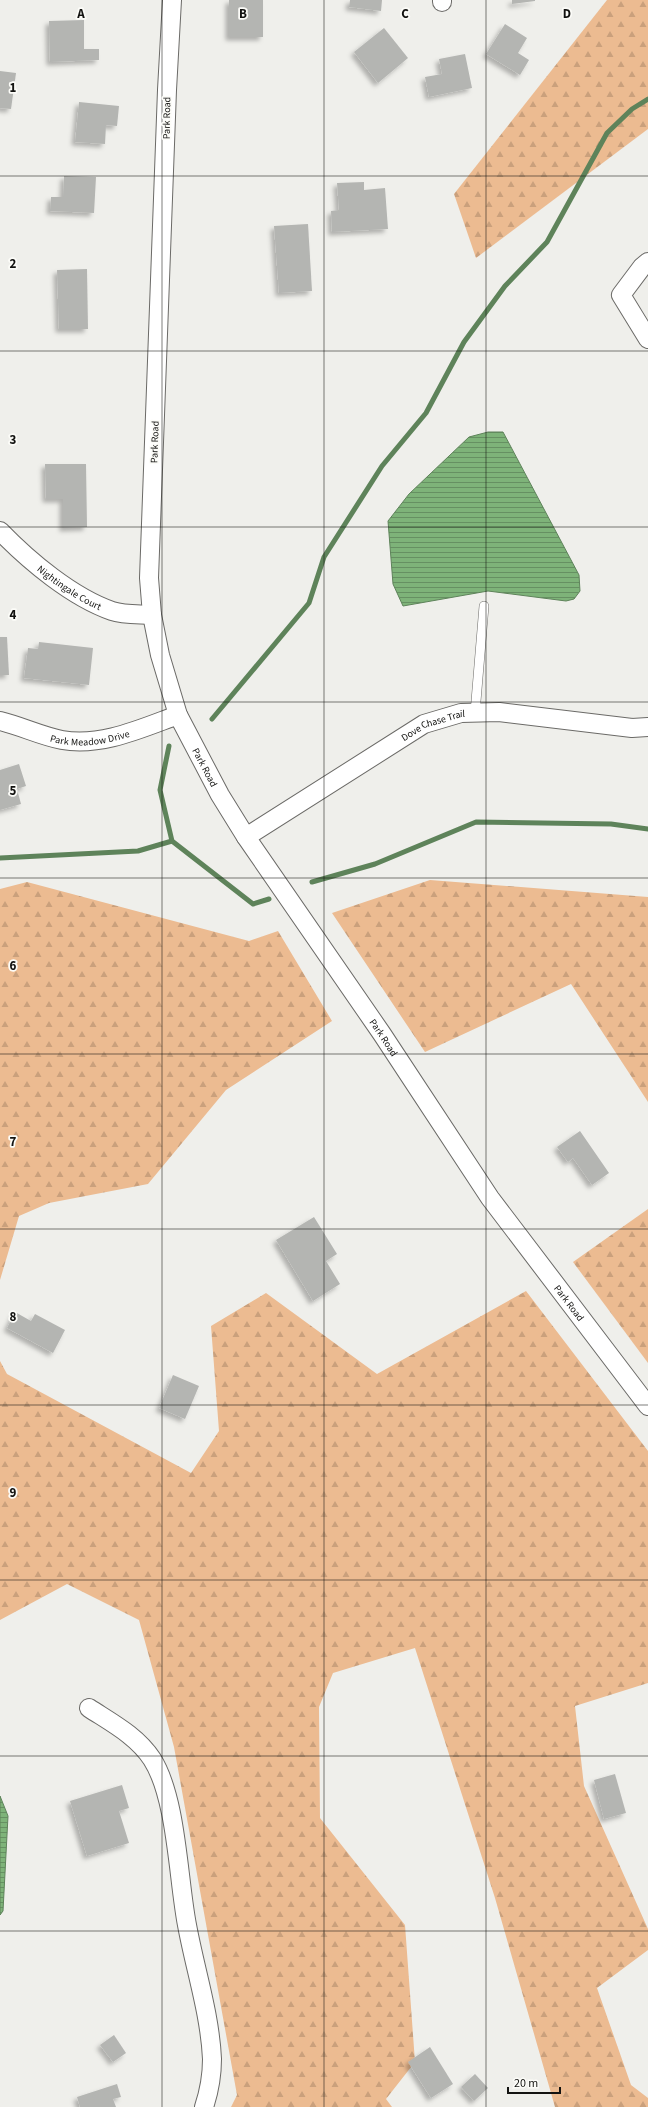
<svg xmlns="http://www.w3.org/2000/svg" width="648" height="2107" font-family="'Source Sans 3',sans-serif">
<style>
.forest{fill:url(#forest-firs)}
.water{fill:url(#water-rules);stroke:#5e835a}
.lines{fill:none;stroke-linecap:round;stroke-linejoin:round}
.stream{stroke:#5e835a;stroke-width:5}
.building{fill:#b4b5b2;filter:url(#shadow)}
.lane-casing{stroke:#6b6a67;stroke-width:10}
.street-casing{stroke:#6b6a67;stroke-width:20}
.lane{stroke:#fff;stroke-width:9}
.street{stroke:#fff;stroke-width:18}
.grid{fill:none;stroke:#131311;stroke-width:1;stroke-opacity:0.55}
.labels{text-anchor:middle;stroke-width:3.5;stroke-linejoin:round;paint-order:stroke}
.street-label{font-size:10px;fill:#131311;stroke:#fcfcf8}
.grid-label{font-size:13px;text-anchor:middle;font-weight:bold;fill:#131311;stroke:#fcfcf8;stroke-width:3.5;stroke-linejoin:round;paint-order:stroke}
</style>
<defs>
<pattern id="forest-firs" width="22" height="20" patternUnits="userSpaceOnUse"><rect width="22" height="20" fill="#ecbb91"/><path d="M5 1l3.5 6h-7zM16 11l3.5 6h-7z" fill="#caa07c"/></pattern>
<pattern id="water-rules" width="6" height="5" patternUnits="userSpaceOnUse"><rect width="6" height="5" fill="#7eb379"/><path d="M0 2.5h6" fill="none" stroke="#669062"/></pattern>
<filter id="shadow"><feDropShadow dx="-3.5" dy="3.5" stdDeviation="2" flood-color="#0004"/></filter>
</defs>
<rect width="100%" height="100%" fill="#efefeb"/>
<g class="forest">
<polygon points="607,0 648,0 648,129 476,258 454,194"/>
<polygon points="430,880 648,897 648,1102 571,984 425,1052 332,913"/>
<polygon points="27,882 249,941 278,931 332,1021 226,1090 148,1184 49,1203 19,1216 0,1280 0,889"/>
<polygon points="648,1209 648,1363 573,1262"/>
<polygon points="526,1291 648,1451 648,1683 575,1706 584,1786 648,1929 648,1950 597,1988 631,2085 648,2098 648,2107 555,2107 495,1898 415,1648 333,1673 319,1707 320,1818 405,1925 415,2062 386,2099 392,2107 231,2107 237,2095 174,1747 139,1620 67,1584 0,1620 0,1361 7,1374 191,1473 219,1431 211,1326 266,1293 377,1374"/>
</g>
<g class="water">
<polygon points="488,432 503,432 579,575 580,591 574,599 566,601 488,591 403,606 393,584 388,521 409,494 469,437"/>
<polygon points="0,1796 8,1816 3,1911 0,1915"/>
</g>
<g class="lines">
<g class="stream">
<polyline points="212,719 309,603 324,557 382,466 426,413 464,342 505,286 547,242 607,133 632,109 648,99"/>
<polyline points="169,746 160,790 172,841 253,904 269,899"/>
<polyline points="0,858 138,851 172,841"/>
<polyline points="312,882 375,864 476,822 611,824 648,829"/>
</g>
</g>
<g class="building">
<rect x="229" y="0" width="34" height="37"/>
<polygon points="350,0 382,0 381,11 349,7"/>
<polygon points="512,0 535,0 535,1 512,4"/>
<polygon points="84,20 84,49 99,49 99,60 50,62 49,21"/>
<polygon points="505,24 527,38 518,53 529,60 520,75 486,54"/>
<polygon points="384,28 408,58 378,83 354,52"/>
<polygon points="465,54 472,88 429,97 425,77 442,74 439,59"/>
<polygon points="0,71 16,73 11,109 0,108"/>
<polygon points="79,102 119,106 117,126 106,125 105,144 75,142"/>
<polygon points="64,176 96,177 94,213 50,211 51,197 63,197"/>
<polygon points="364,182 364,190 385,188 388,229 332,232 331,211 339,210 337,183"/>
<polygon points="308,224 312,291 279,293 274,226"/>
<polygon points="87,269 88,329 59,329 57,270"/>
<polygon points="45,464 86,464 87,527 63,528 63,499 46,499"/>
<polygon points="0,637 7,637 9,675 0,675"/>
<polygon points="39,642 93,648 89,685 24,678 28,648 38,649"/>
<polygon points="19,764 26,786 17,789 21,804 0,810 0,770"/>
<polygon points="580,1131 609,1173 592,1185 573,1158 568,1162 557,1147"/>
<polygon points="314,1217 337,1254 326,1261 340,1284 313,1301 276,1240"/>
<polygon points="15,1312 31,1321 35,1314 65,1330 53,1353 7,1328"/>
<polygon points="173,1375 199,1386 185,1419 159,1408"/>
<polygon points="615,1774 626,1813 604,1819 594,1780"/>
<polygon points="122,1785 129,1808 119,1811 129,1843 87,1856 70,1801"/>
<polygon points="114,2035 126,2053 113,2062 100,2045"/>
<polygon points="430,2047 453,2084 431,2098 408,2062"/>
<polygon points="475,2074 488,2088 474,2101 461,2087"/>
<polygon points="117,2084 121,2097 113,2099 116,2107 80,2107 77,2097"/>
</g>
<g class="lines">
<g class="lane-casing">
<polyline id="lane" points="475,713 484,606"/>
</g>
<g class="street-casing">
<g id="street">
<path id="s1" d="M172 0 167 90 149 578 152 615 160 655 178 715 220 795 246 837 382 1034 490 1198 648 1406"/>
<polyline points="442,0 442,2"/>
<polyline points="648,262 642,267 621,295 648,339"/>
<path id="s2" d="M0 531C29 561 72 597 112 611 124 615 140 614 152 615"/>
<path id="s3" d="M0 721C21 726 41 736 62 740 102 747 142 728 178 715"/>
<path id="s4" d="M246 837 424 724 461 713 499 712 632 728 648 727"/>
<path d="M89 1708C112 1723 137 1736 152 1759 177 1798 178 1879 187 1925 195 1969 210 2014 212 2059 212 2076 209 2092 204 2107"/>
</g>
</g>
<use href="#lane" class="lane"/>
<use href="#street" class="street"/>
</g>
<path class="grid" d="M162 0V2107M324 0V2107M486 0V2107M0 176H648M0 351H648M0 527H648M0 702H648M0 878H648M0 1054H648M0 1229H648M0 1405H648M0 1580H648M0 1756H648M0 1931H648"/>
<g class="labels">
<g class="street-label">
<text transform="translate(166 118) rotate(-89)" y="4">Park Road</text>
<text transform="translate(154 442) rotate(-88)" y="4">Park Road</text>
<text dy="4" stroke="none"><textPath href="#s2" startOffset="90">Nightingale Court</textPath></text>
<text dy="4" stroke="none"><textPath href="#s4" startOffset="219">Dove Chase Trail</textPath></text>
<text dy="4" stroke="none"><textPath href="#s3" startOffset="93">Park Meadow Drive</textPath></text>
<text dy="4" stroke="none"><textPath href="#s1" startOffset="778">Park Road</textPath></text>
<text dy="4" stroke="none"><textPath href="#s1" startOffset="1102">Park Road</textPath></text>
<text dy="4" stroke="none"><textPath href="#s1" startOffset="1426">Park Road</textPath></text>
</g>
</g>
<g class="grid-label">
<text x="81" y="18">A</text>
<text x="243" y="18">B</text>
<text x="405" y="18">C</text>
<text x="567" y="18">D</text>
<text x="13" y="92">1</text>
<text x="13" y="268">2</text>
<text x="13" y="444">3</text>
<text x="13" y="619">4</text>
<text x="13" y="795">5</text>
<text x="13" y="970">6</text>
<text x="13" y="1146">7</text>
<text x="13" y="1321">8</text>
<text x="13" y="1497">9</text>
</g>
<path d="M508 2087v6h52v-6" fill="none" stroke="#131311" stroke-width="2"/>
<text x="514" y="2087" font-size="12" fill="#131311" stroke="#fcfcf8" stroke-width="3" paint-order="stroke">20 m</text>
</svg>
